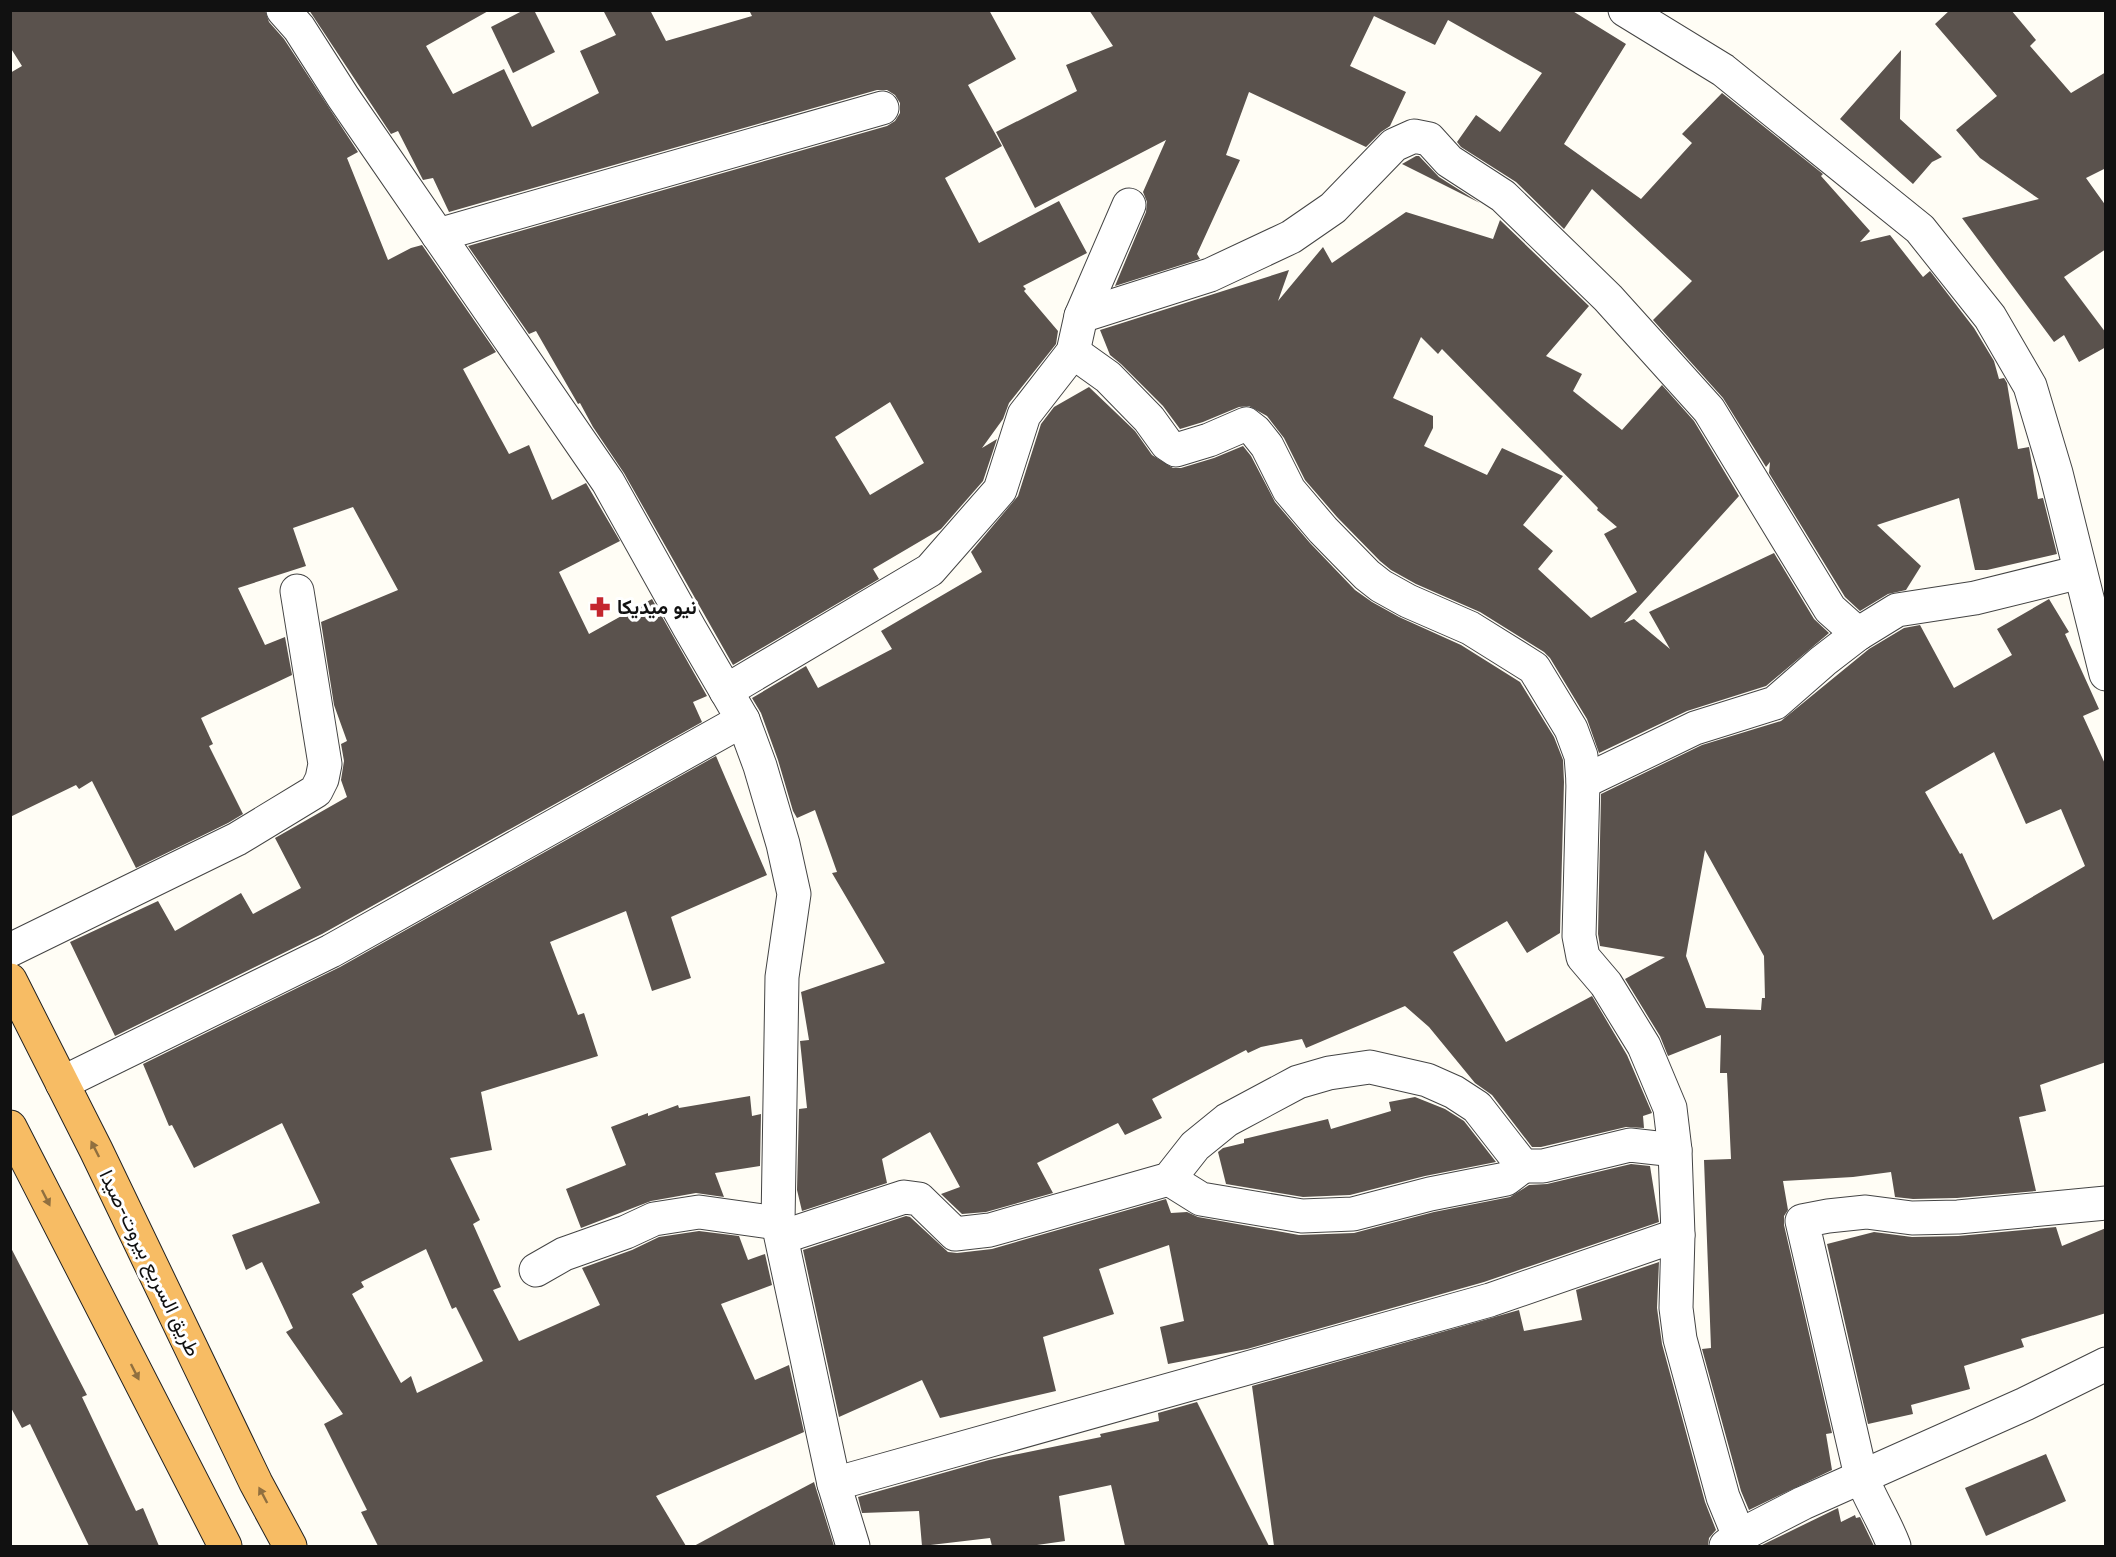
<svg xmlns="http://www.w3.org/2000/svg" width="2116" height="1557" font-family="'Libre Baskerville',Vazirmatn,serif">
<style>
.building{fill:#5a524d;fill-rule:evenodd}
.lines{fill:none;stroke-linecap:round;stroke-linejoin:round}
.minor-casing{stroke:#444;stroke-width:35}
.tertiary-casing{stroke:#444;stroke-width:35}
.trunk-casing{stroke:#222;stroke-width:35}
.minor{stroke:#fff;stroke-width:33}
.tertiary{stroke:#fff;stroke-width:33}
.trunk{stroke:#f7bc64;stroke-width:33}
.oneway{fill:#906f3f}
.labels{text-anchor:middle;stroke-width:6;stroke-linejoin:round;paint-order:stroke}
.poi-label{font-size:20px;font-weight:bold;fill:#111;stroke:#fff;text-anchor:start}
.street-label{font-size:20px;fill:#111;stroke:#fff}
</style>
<rect width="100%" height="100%" fill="#fffdf5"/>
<g class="building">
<polygon points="10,10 265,10 269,22 284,39 358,152 347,158 388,260 411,248 422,245 496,352 463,369 509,454 529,445 552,500 586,483 620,541 559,572 589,634 652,599 707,696 693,702 702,722 322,934 115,1036 70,942 158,901 175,931 241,893 253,914 301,888 275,838 347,797 341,780 344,761 341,744 347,741 334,705 321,622 398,590 353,507 293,528 306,566 238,588 265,645 285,637 292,675 201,718 213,744 209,746 243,814 228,823 136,868 92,781 79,789 76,785 10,817 10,73 22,66 10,47"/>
<path d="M309 10H490L426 46 453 94 504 69 532 127 599 93 580 51 616 35 603 10H650L666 41 752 16 749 10H989L1016 59 968 85 1002 146 945 178 979 243 1059 201 1087 253 1023 286 1026 289 1024 291 1058 331 1056 344 1009 403 1003 419 982 448 997 439 983 481 941 529 873 569 879 579 733 665 624 473 593 427 580 403 578 404 536 331 529 334 468 246 887 126 895 121 900 113V103L895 95 887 90H877L449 212 433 178 423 180 398 131 391 134ZM890 402 924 463 870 495 835 437Z"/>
<polygon points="524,10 534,10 555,52 513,73 491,27"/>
<polygon points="1089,10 1571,10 1626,44 1564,144 1641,199 1692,143 1682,134 1722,93 1823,174 1821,176 1870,231 1860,242 1890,235 1923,277 1930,271 1974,328 1994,361 1999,379 2004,378 2007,383 2018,449 2029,447 2038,499 2043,498 2057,554 1987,570 1975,570 1959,498 1877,525 1921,566 1906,590 1888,594 1860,611 1845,597 1769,473 1770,462 1766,467 1723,398 1653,320 1692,281 1592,189 1564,229 1516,182 1461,147 1457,142 1476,115 1500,132 1542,73 1448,20 1435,45 1374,16 1350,66 1406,92 1390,126 1381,132 1366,147 1249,92 1226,155 1240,160 1197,254 1200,259 1115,286 1146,212 1147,202 1143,192 1166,140 1035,208 996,132 1077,91 1066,65 1113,46"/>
<polygon points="1950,10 2011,10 2036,40 2030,46 2071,93 2106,72 2106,168 2086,178 2106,206 2106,249 2064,277 2106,333 2106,347 2079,362 2064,335 2054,342 1962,218 2039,199 1980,158 1956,130 1997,96 1935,24"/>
<polygon points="1901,50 1900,119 1942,157 1932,162 1913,184 1840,119"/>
<polygon points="1416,156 1419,156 1439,177 1480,203 1402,164"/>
<path d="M1406 212 1493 239 1500 220 1589 306 1546 356 1582 374 1573 391 1622 430 1662 385 1694 421 1739 496 1624 623 1634 619 1670 649 1649 612 1774 553 1814 619 1829 633 1766 686 1687 711 1599 753 1587 719 1550 658 1544 652 1480 612 1416 584 1391 570 1380 561 1337 517 1305 480 1284 438 1267 416 1249 406 1239 407 1203 422 1180 429 1163 406 1121 364 1110 355 1100 330 1289 270 1278 301 1323 247 1332 263ZM1421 337 1438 354 1442 349 1598 508 1597 510 1617 527 1604 534 1637 592 1591 618 1538 569 1553 551 1523 525 1563 476 1502 448 1487 475 1424 446 1433 428V416L1393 398Z"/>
<polygon points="1089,387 1135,431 1152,455 1173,468 1181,468 1214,458 1243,446 1251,456 1275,502 1310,543 1355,590 1372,602 1399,617 1461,645 1520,682 1554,737 1563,760 1564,782 1560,933 1527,953 1507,921 1453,952 1506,1042 1592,996 1627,1055 1652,1113 1643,1116 1644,1128 1626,1127 1541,1147 1532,1147 1492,1095 1475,1083 1429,1027 1405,1006 1306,1048 1302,1039 1261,1047 1248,1053 1246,1050 1152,1099 1162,1118 1125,1135 1118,1123 1037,1163 1053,1193 986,1212 962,1214 941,1194 960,1187 930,1132 882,1159 887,1183 802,1211 797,1190 799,1109 807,1108 800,1041 809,1040 801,992 885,963 832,873 837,872 815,810 797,818 793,811 778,760 761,713 752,698 806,666 818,688 892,649 881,631 982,572 971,552 1018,496 1041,424 1054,407"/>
<path d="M2049 599 2069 632 2065 634 2099 709 2083 716 2106 766V1062L2040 1085 2046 1111 2019 1117 2036 1191 1957 1198 1913 1199 1895 1197 1891 1172 1853 1177 1783 1181 1788 1210 1784 1216V1225L1832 1433 1826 1434 1832 1470 1749 1510 1741 1491 1702 1349 1711 1348 1704 1160 1731 1159 1727 1073H1720L1721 1035 1668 1056 1660 1036 1625 979 1665 957 1600 946 1598 934 1601 794 1702 745 1781 721 1869 649 1904 628 1920 625 1954 688 2012 655 1997 629ZM1994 752 2026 824 2061 809 2085 866 1993 920 1962 853 1960 854 1925 792ZM1705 850 1764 956 1765 998H1762L1761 1010 1706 1008 1686 956Z"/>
<path d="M716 756 767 875 671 917 691 978 652 991 626 911 550 942 578 1015 584 1013 598 1056 481 1092 492 1150 450 1158 480 1220 473 1224 501 1287 493 1290 519 1341 600 1305 582 1268 632 1250 659 1237 699 1231 739 1236 748 1260 765 1254 772 1285 721 1304 755 1380 789 1365 804 1432 656 1496 686 1546H378L361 1512 367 1510 324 1424 343 1414 286 1332 293 1328 262 1262 246 1270 232 1235 320 1203 282 1123 194 1168 172 1125 169 1126 143 1064 340 967ZM426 1249 452 1309 456 1307 483 1361 417 1393 411 1376 401 1383 352 1294 364 1287 361 1282Z"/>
<polygon points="750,1096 752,1116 761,1114 760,1166 715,1173 724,1197 696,1193 651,1201 581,1228 566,1189 626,1165 611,1127 648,1113 648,1116 678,1105 679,1108"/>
<polygon points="1415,1097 1445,1109 1464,1121 1496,1162 1425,1176 1350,1195 1303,1197 1226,1184 1218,1152 1223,1148 1244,1143 1244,1139 1328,1119 1331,1129 1391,1111 1389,1102"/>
<polygon points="1631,1164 1650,1166 1659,1222 1484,1282 1247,1349 1168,1364 1160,1327 1184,1321 1169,1245 1099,1269 1114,1314 1043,1337 1056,1391 940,1418 922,1380 839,1417 803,1250 906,1216 910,1217 948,1252 957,1253 992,1249 1166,1199 1171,1213 1187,1212 1198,1217 1299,1235 1354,1233 1434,1212 1510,1197 1529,1185 1547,1184"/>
<polygon points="2056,1227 2062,1246 2106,1228 2106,1313 2021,1339 2024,1347 1964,1366 1970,1389 1911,1405 1913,1414 1868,1424 1827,1244 1874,1232 1912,1237 1958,1236"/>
<polygon points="10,1246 87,1395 82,1397 136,1511 143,1508 159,1546 89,1546 30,1424 22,1428 10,1406"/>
<polygon points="1659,1262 1657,1308 1662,1344 1705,1502 1716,1530 1709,1538 1708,1546 1274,1546 1252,1386 1519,1310 1524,1331 1582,1320 1576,1290"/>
<polygon points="1197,1402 1269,1546 1125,1546 1111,1485 1059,1496 1065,1541 1030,1546 992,1546 990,1538 922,1546 919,1511 862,1513 858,1497 989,1460 1101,1437 1100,1434 1159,1421 1158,1413"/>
<polygon points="2046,1454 2066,1501 1986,1536 1965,1488"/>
<polygon points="814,1482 834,1546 694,1546 759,1511"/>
<polygon points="1838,1508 1841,1522 1855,1515 1856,1518 1860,1517 1874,1546 1760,1546"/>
</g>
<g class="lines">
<g class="minor-casing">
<g id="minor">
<polyline points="283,10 299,28 343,97 608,482 690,629 743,720 760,766 783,844 794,894 782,977 778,1223 834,1484 853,1546"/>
<polyline points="438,235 882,108"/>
<polyline points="1081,316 1210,275 1291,237 1333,208 1394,145 1414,136 1429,139 1449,161 1503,196 1608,298 1709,410 1830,609 1858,634"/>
<polyline points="1073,352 1108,377 1149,419 1167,444 1176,450 1209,440 1246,424 1255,431 1267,446 1289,490 1323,530 1367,575 1381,586 1408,601 1470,628 1534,668 1571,729 1581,756 1583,782 1579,936 1583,957 1606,984 1644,1046 1670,1108 1675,1150 1678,1235 1676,1308 1680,1339 1723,1497 1739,1536"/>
<polyline points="726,691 930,570 1000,490 1024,415 1073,352 1081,316 1129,205"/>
<polyline points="1583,782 1695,728 1775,703 1823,661 1858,634 1897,610 1975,598 2080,572"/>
<polyline points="10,950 237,839 316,791 322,779 325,764 297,591"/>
<polyline points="62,1083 331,951 743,720"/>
<polyline points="1169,1179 1201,1199 1302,1216 1353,1214 1430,1194 1506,1179 1523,1166"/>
<polyline points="782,1237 904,1197 919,1199 955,1234 990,1230 1169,1179 1195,1146 1227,1120 1298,1082 1329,1073 1370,1067 1427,1080 1454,1092 1477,1107 1523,1166 1543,1166 1630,1145 1675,1150"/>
<polyline points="536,1270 564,1254 626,1232 654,1219 699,1212 778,1223"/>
<polyline points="834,1484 1490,1300 1678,1235"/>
<path d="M1894 1546C1885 1522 1871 1501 1861 1476L1802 1221 1828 1216 1866 1212 1912 1218 1958 1217 2106 1203"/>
</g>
</g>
<g class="tertiary-casing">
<g id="tertiary">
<polyline points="1625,10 1723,70 1920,229 1990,317 2030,386 2056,473 2106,674"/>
<polyline points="1726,1546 1739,1536 1803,1503 2025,1404 2106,1364"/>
</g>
</g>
<g class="trunk-casing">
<g id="trunk">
<polyline points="10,980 96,1150 256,1483 290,1546"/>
<polyline points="10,1127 225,1546"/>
</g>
</g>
<use href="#minor" class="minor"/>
<use href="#tertiary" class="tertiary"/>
<use href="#trunk" class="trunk"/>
</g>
<defs><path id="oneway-solid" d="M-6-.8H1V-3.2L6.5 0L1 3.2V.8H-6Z" transform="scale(1.5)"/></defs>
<g class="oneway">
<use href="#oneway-solid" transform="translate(95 1149) rotate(-117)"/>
<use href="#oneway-solid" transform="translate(46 1198) rotate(63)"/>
<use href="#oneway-solid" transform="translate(135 1372) rotate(63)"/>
<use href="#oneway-solid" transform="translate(263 1495) rotate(-118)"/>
</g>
<defs>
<g id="pharmacy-bare" transform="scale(1.62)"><path d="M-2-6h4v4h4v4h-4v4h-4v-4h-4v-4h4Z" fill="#c4262e" stroke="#fff" stroke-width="2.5" paint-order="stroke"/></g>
</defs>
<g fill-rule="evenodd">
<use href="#pharmacy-bare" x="600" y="607"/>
</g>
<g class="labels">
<g class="poi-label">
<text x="617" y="614">نيو ميديكا</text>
</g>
<g class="street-label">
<text transform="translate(150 1263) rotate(64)" y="7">طريق السريع بيروت-صيدا</text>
</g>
</g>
<rect width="2116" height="1557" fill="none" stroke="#111111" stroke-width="24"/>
</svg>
